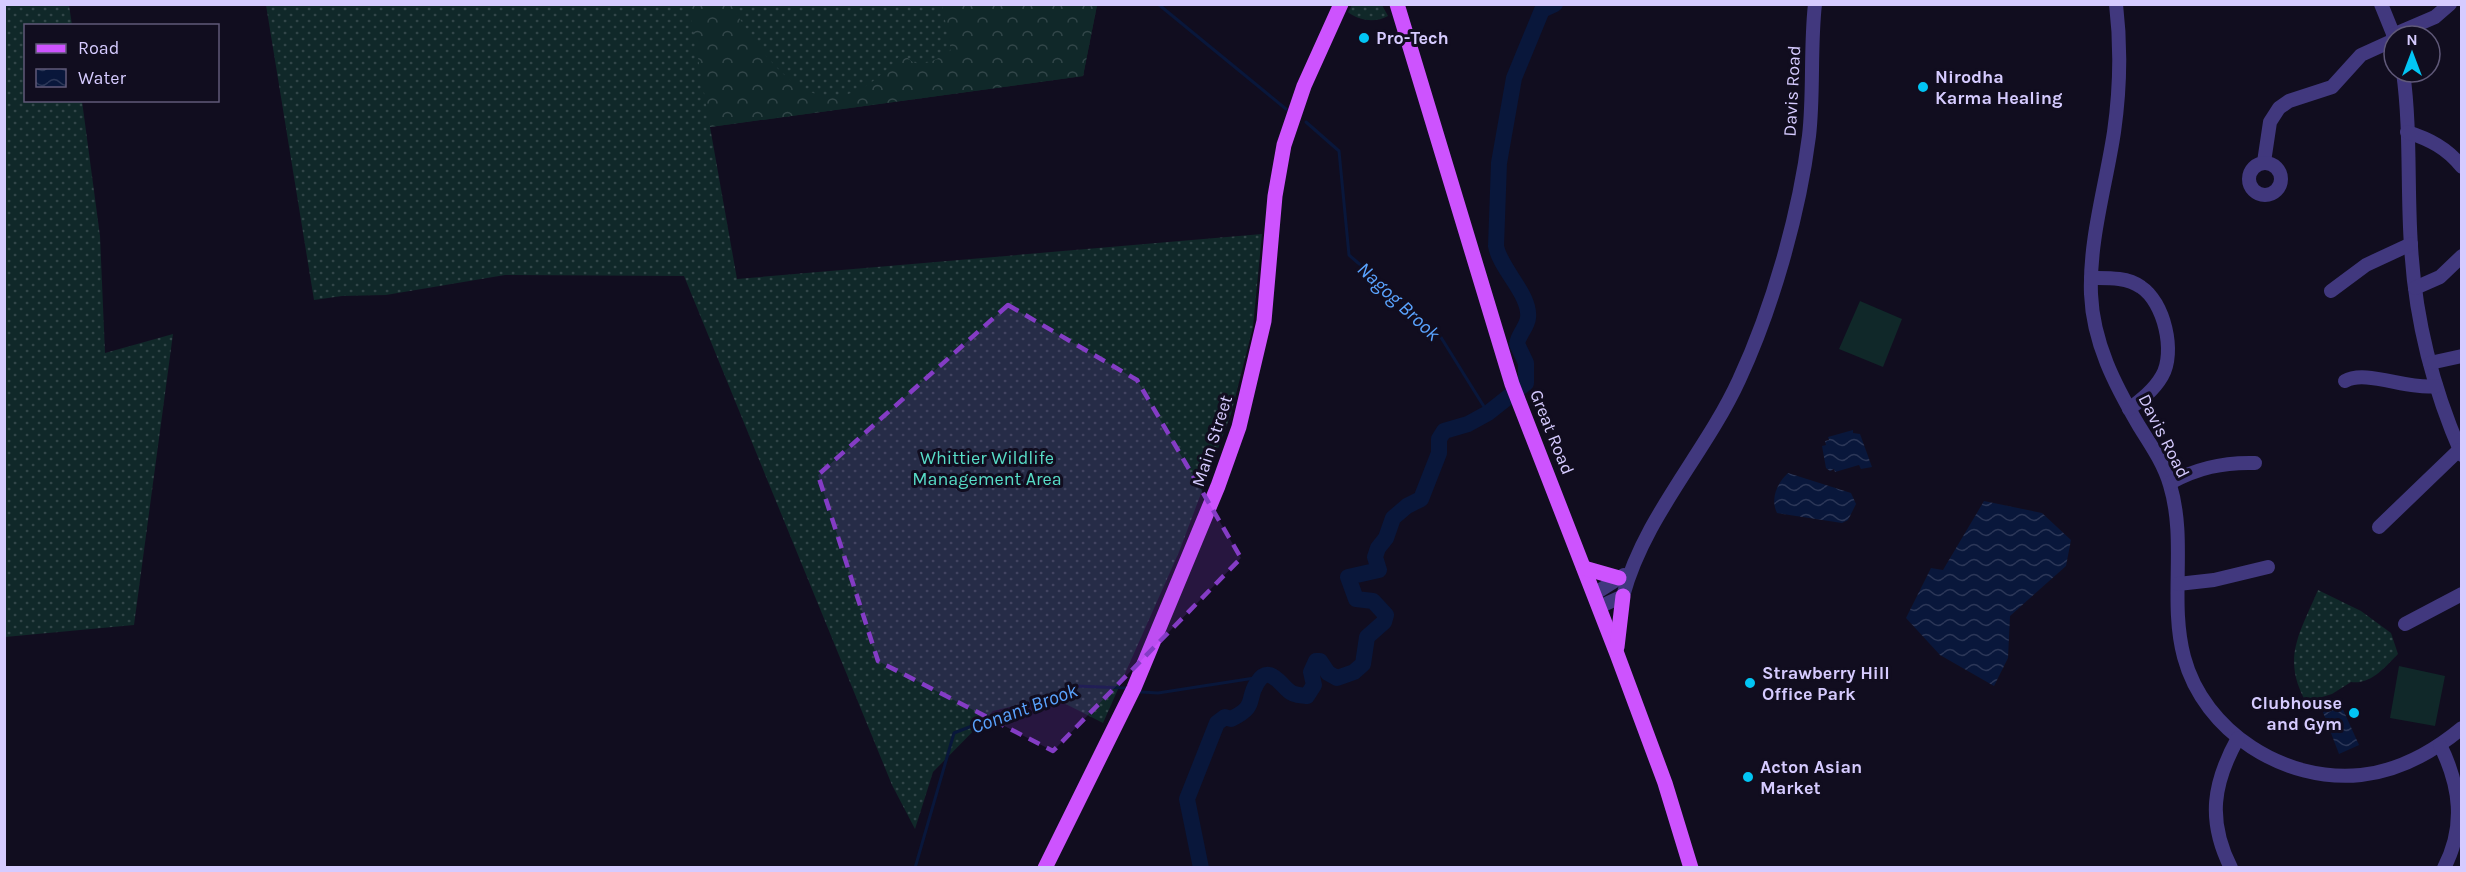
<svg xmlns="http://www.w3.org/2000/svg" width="2466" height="872" font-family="Karla,sans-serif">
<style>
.grass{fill:url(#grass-dots)}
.forest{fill:url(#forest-crowns)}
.pitch{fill:#102829}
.water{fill:url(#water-waves)}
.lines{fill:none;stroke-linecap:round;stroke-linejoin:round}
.stream{stroke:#09173b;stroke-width:3}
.river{stroke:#09173b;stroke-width:16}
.minor{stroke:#41387e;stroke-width:14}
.major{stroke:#cd53fe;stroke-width:15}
.marked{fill:#843cc5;fill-opacity:0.2;stroke:#843cc5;stroke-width:4.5;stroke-dasharray:12 8;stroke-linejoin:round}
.poi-dot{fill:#02c5f4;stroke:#110d1f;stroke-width:2}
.labels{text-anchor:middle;stroke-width:6;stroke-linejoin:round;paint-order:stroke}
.poi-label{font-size:18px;font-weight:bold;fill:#d6cbff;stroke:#110d1f;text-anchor:start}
.street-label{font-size:18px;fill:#d6cbff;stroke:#110d1f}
.park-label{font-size:18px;fill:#58ddc8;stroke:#110d1f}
.water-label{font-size:20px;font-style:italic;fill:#5aa3fe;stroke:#110d1f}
</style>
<defs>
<pattern id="grass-dots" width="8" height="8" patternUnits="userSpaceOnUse" patternTransform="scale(1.5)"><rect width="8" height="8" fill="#102829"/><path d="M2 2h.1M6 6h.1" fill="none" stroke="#324649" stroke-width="1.8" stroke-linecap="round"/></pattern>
<pattern id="forest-crowns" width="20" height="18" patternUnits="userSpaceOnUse" patternTransform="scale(1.5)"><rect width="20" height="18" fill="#102829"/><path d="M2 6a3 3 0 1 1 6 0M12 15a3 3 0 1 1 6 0" fill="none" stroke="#324649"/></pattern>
<pattern id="water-waves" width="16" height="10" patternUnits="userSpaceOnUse" patternTransform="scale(1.5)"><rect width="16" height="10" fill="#09173b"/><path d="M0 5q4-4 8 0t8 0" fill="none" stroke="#2c3758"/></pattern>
</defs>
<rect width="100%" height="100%" fill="#110d1f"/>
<g class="grass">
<polygon points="5,4 69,5 72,25 26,26 26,100 82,101 100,236 105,353 173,334 134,625 5,637"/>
<polygon points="266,5 1097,5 1083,76 710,127 737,279 1262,234 1253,327 1231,414 1179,552 1103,723 1052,697 993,711 933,772 915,829 892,785 684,276 505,275 386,295 342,296 314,300"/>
<path d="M1352 5H1382L1388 16C1376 23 1359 21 1348 12Z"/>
<path d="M2318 590 2361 611 2391 633 2398 654C2385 667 2371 685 2351 682L2332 694 2322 697 2324 707 2310 709C2280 661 2298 637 2318 590Z"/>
</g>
<path class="forest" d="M689 5H731C776 78 828 142 902 53 907 55 908 60 913 62 925 68 941 57 951 50L942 5H1097L1083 76 710 127Z"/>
<g class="pitch">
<polygon points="1860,301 1902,319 1883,367 1839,349"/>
<polygon points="2399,666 2445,676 2435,726 2390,718"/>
</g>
<g class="water">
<polygon points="1853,430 1853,433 1860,434 1872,467 1861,469 1859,465 1835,472 1834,469 1830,471 1826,468 1822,446 1826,445 1825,441 1829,440 1828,437"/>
<path d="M1788 473 1851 493 1856 504 1848 520 1842 523 1777 513C1770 499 1777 483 1788 473Z"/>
<polygon points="1984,501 2042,513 2071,540 2066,566 2010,616 2008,658 1994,686 1940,655 1906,618 1931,568 1943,570"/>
<polygon points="2341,705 2359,745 2339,754 2323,712"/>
</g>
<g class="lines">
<g class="stream">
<polyline points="1158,4 1286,109"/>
<polyline points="1306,122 1339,151 1349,255 1437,331 1488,413"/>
<polyline points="1141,692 1158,693 1261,677"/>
<polyline points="915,868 954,733 1075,686 1126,688"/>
</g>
<path class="river" d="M1201 868 1187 799 1217 723 1225 717 1231 719C1258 706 1246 700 1257 683 1269 664 1279 683 1289 691 1294 696 1301 695 1307 696L1314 685 1311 672 1316 661H1320L1328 673 1337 678 1354 672 1363 664 1367 637 1384 622 1386 615 1373 601 1356 599 1348 577 1379 570 1375 557 1378 548 1386 538 1393 518 1407 506 1421 499 1439 453V439L1444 431 1468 424 1488 413 1526 383V363L1517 344C1518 335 1527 327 1528 318 1531 295 1500 269 1496 246L1499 163 1514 78 1542 10 1555 4"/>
<g class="minor">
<path d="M2116 4C2121 46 2120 90 2114 132 2106 185 2089 240 2091 294 2093 343 2115 385 2139 426 2151 445 2164 464 2170 485 2187 541 2169 601 2184 657 2204 732 2285 783 2361 775 2399 771 2433 752 2462 728"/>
<polyline points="2381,4 2394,36"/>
<polyline points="2393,35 2435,17 2450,4"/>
<path d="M2403 72C2411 129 2407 189 2411 246 2415 318 2433 389 2462 455"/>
<path d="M2407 132C2429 139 2447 148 2462 167"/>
<polyline points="2264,162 2270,122 2279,108 2289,101 2332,87 2361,55 2394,40"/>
<circle cx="2265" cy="179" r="16"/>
<path d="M2091 278C2108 278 2127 277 2141 287 2164 302 2176 352 2162 376 2154 390 2141 400 2129 409"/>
<polyline points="2415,288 2440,277 2462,256"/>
<polyline points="2331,291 2366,265 2411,244"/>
<polyline points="2430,363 2462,356"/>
<path d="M2345 381C2365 369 2408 390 2436 386"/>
<path d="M2170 483C2197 468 2223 462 2255 463"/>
<polyline points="2379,527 2459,450"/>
<polyline points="2178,584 2214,580 2268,567"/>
<polyline points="1594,594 1624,575"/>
<path d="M1599 607 1623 596C1644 517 1705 454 1739 380 1772 309 1799 215 1809 136 1814 93 1810 48 1815 4"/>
<polyline points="2405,624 2462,594"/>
<path d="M2440 745C2460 785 2466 826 2444 868"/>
<path d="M2231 868C2207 820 2213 783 2238 738"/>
</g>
<g class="major">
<polyline points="1397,4 1512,384 1617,654 1665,783 1691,868"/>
<polyline points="1584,568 1619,578"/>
<polyline points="1617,647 1623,596"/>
<polyline points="1045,868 1134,688 1218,486 1239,427 1264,321 1275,196 1284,145 1304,86 1341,4"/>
</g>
</g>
<path class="marked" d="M1008 305 1137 380 1241 558 1053 751 878 661 818 475Z"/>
<g class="poi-dot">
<circle cx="1364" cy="38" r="6"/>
<circle cx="1923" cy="87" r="6"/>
<circle cx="1750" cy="683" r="6"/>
<circle cx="2354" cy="713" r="6"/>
<circle cx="1748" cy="777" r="6"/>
</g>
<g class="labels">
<g class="poi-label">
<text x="1376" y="44">Pro-Tech</text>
<text x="1935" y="83">Nirodha<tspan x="1935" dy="21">Karma Healing</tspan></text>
<text x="1762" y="679">Strawberry Hill<tspan x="1762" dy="21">Office Park</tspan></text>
<text x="2342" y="709" text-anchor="end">Clubhouse<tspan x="2342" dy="21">and Gym</tspan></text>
<text x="1760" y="773">Acton Asian<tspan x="1760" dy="21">Market</tspan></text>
</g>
<g class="street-label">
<text transform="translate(1792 91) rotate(-87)" y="6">Davis Road</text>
<text transform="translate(1552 432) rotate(68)" y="6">Great Road</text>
<text transform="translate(2164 436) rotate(63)" y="6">Davis Road</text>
<text transform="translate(1212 441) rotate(-72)" y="6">Main Street</text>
</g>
<g class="park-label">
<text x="987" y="464">Whittier Wildlife<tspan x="987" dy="21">Management Area</tspan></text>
</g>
<g class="water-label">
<text transform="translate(1399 301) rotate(43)" y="7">Nagog Brook</text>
<text transform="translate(1024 708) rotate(-20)" y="7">Conant Brook</text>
</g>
</g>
<rect width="2466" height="872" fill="none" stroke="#d6cbff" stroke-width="12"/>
<rect x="24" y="24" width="195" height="78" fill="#110d1f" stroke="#605979" stroke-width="1.5"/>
<rect x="36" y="44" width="30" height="9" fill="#cd53fe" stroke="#605979" stroke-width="1.5"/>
<text x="78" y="54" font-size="18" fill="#d6cbff">Road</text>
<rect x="36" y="69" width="30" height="18" fill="url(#water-waves)" stroke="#605979" stroke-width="1.5"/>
<text x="78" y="84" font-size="18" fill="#d6cbff">Water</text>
<g transform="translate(2412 54)"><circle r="28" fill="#110d1f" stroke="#605979" stroke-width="1.5"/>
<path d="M0-4.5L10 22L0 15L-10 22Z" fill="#02c5f4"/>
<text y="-9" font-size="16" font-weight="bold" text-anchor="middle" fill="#d6cbff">N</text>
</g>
</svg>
